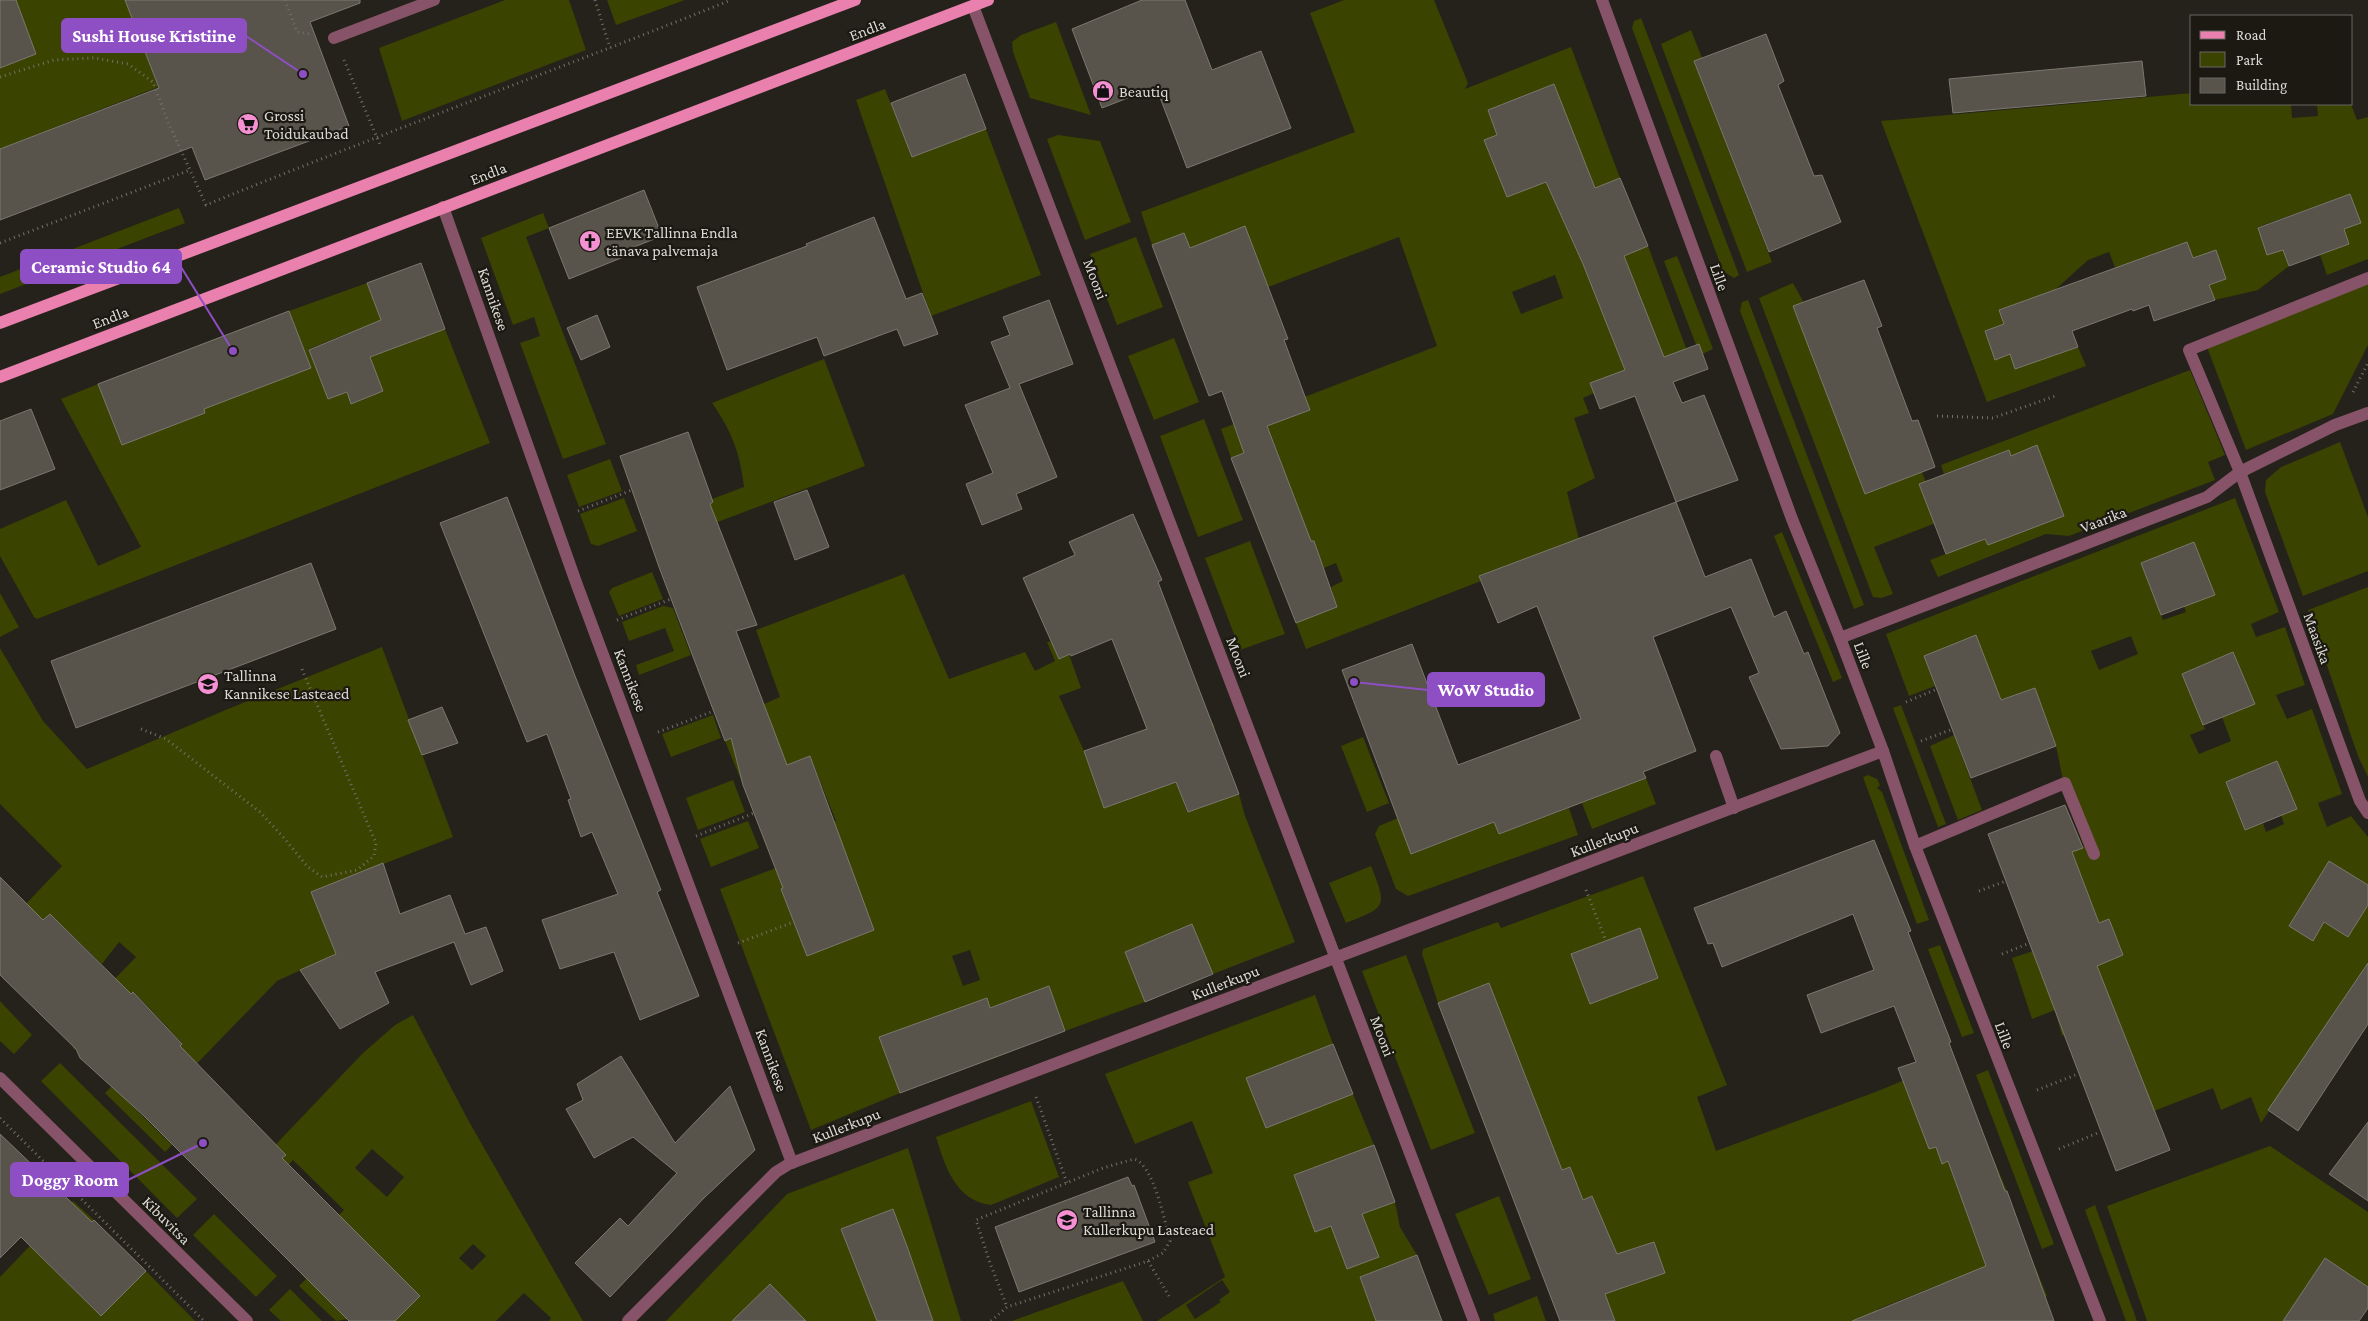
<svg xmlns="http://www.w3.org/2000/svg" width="2368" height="1321" font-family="'Crimson Pro',serif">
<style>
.green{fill:#3a4300;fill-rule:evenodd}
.building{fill:#58544c;stroke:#7b786f}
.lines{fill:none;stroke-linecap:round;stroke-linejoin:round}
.path{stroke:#73706a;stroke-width:3;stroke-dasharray:1 4;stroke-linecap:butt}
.lane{stroke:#865368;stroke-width:12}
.street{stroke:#865368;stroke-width:12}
.primary{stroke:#ea80ae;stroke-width:12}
.labels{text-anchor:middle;stroke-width:4.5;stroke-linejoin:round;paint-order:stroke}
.street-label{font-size:16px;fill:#dddbd6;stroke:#1b1912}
.poi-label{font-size:16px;fill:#dddbd6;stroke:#1b1912;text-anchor:start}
.leader{fill:none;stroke:#8f4fc4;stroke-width:2}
.callout-dot{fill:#8f4fc4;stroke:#1b1912;stroke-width:2}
.callout{fill:#8f4fc4;stroke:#8f4fc4;stroke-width:2}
.callout-label{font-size:18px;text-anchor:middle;font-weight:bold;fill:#fff}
</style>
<rect width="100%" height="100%" fill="#25221b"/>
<g class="green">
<polygon points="0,0 126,0 158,87 0,149 0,68 36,54 17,5"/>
<polygon points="505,0 569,0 586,50 402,121 379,48"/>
<polygon points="607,0 685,0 616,25"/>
<path d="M1344 0H1434L1468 83 1465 89 1571 47 1620 178 1566 200 1573 219 1564 222 1576 248 1583 245 1592 268 1648 246 1695 372 1632 397 1628 385 1623 388 1617 373 1590 383 1594 393 1583 398 1589 413 1574 418 1595 478 1567 492 1579 539 1479 576 1481 581 1306 649 1296 623 1337 607 1331 587 1343 581 1336 563 1324 568 1313 541 1270 557 1253 515 1295 500 1273 442 1231 458 1221 429 1437 346 1399 237 1268 287 1245 227 1222 235 1245 296 1181 322 1172 298 1205 286 1200 273 1212 268 1203 248 1192 253 1184 233 1152 245 1141 212 1355 132 1310 13ZM1554 84 1577 144 1548 156 1556 178 1507 196 1484 140 1497 135 1488 110ZM1555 275 1563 298 1521 314 1512 292ZM1642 302 1665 360 1627 375 1604 317Z"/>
<polygon points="1641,18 1739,275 1734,278 1723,271 1632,28 1634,21"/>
<polygon points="1056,22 1091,115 1030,98 1013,52 1012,42 1021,35"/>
<polygon points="1691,30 1702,58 1694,61 1772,262 1747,272 1661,44"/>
<polygon points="885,89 912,157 986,129 1041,275 931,316 856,100"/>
<polygon points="2192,93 2192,104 2291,104 2292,118 2318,116 2317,104 2351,104 2357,120 2368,117 2368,259 2327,275 2320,255 2349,244 2344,229 2361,223 2350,194 2258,227 2267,255 2283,250 2289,266 2258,290 2215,300 2209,285 2226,279 2193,258 2120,280 2109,252 2088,260 2055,290 1999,310 2004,324 1985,331 1995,359 2010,354 2078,347 2086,366 1987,402 1881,121"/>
<polygon points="1058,135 1100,141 1131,222 1085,240 1047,139"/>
<polygon points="179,208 185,223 0,294 0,277"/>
<polygon points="543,213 549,228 526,237 606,444 563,459 520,343 540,336 534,317 513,325 481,238"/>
<polygon points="1136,237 1163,307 1117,325 1090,254"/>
<polygon points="1677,256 1713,349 1700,355 1664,261"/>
<path d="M367 283 380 317 395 347 445 329 490 443 37 619 34 617 0 556V529L66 500 98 566 141 547 61 399 98 384 122 445 205 413 182 352 244 393 311 368 289 311ZM348 333 368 382 378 378 383 391 352 404 347 392 328 399 309 349Z"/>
<polygon points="1793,283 1804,303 1794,307 1865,494 1922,472 1941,521 1874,547 1893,594 1881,598 1873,597 1759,298"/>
<polygon points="2368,283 2368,345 2333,414 2246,450 2207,347"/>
<polygon points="1748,300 1864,605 1854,609 1740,311 1742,302"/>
<polygon points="1174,338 1199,402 1154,420 1128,356"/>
<path d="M824 359 865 466 652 547 646 527 713 502 712 499 744 487C740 453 732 432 712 403Z"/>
<polygon points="2190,370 2225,455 2208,462 2215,480 2069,536 2046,534 1938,577 1930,560 1985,539 1988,545 2064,516 2037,446 2011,456 2008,450 1944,474 1941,465"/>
<polygon points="1204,419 1243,520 1198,537 1160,436"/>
<polygon points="2340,442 2368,517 2368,571 2303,596 2265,492 2266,480 2281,467"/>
<polygon points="610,459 622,491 579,507 567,475"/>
<polygon points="624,498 637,531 598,546 591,544 580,514"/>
<path d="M2235 498 2279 612 2251 624 2256 637 2285 627 2305 685 2276 695 2287 719 2312 709 2342 794 2318 803 2327 827 2351 816 2368 837V885L2329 861 2289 926 2313 940 2324 922 2348 937 2368 905V965L2261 1123 2251 1097 2221 1110 2213 1088 2154 1111 2116 1014 2062 1036 2055 1010 2032 1019 2012 958 2033 951 2123 955 2109 919 2099 923 2072 852 2084 847 2068 804 2056 746 2035 688 2001 700 1976 636 1924 656 1935 686 1909 696 1886 634ZM2141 563 2184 606 2186 612 2163 620ZM2131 636 2138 654 2099 670 2091 651ZM2233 652 2255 704 2222 717 2231 741 2199 754 2190 735 2205 729 2182 674ZM2277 761 2297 809 2281 815 2284 824 2266 832 2263 823 2245 830 2226 782Z"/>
<polygon points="1782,532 1842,678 1833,682 1774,536"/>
<polygon points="1250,541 1285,634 1240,650 1205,558"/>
<polygon points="652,572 663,599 619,616 609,592 612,588"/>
<path d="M904 574 949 679 1025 652 1035 671 1055 661 1047 642 1064 640 1081 688 1059 696 1084 751 1104 808 1127 799 1133 734 1203 706 1215 727 1164 746 1187 812 1239 794 1245 816 1295 942 1213 974 1192 924 1125 952 1145 1002 1065 1031 1049 986 994 1007 1011 1052 970 1067 949 1012 880 1037 900 1093 811 1130 720 889 776 868 768 848 836 821 810 756 743 785 725 741 771 723 764 704 780 697 756 630ZM848 864 874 930 807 956 781 889ZM970 950 980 980 963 986 952 956Z"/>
<polygon points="2368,587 2368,777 2358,756 2308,610"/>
<polygon points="0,593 19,627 0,637"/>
<polygon points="663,606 673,608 691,655 639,675 636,665 674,651 665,628 629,641 622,622"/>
<polygon points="382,647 453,837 311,892 336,954 277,981 181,1080 163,1063 182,1043 134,992 74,1050 65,1030 136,957 119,942 102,964 50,914 0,964 0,931 62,866 0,804 0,648 43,721 87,769 228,709"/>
<polygon points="1901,705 1946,824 1938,827 1893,708"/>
<polygon points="713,715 721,738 671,757 662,734"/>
<polygon points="1954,735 1982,810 1958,820 1930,746"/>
<polygon points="1363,737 1389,803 1367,812 1341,746"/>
<polygon points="1868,775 1877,779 1880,785 1877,788 1882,792 1929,920 1917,924 1863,777"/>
<polygon points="1646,778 1656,804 1592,829 1582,803"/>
<polygon points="733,780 745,812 698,830 686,798"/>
<polygon points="1569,808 1578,835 1408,896 1396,889 1375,834 1379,826 1398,818 1412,854 1494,822 1499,834"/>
<polygon points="748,821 759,848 711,867 700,839"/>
<path d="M1371 866C1388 908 1386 907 1346 923L1329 883Z"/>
<path d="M1643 876 1727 1085 1697 1097 1716 1151 1878 1091 1955 1059 1963 1080 1915 1099 1916 1114 1929 1149 1936 1147 1942 1163 1988 1146 2007 1191 1964 1206 1987 1269 2030 1254 2047 1296 1987 1321 1949 1306 1941 1284 1878 1309 1882 1321H1615L1599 1279 1602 1219 1592 1196 1583 1200 1570 1167 1510 1188 1493 1148 1545 1129 1489 983 1438 1003 1422 954 1423 949 1498 922 1501 928ZM1654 1242 1665 1272 1643 1280 1633 1249Z"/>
<polygon points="1940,945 1974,1033 1962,1037 1928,949"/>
<polygon points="1406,955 1475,1133 1431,1150 1362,971"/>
<path d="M1315 995 1333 1044 1247 1078 1266 1128 1353 1094 1374 1145 1294 1175 1316 1232 1395 1202 1400 1227 1417 1255 1360 1277 1376 1321H1157L1225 1277 1188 1182 1213 1173 1192 1121 1135 1144 1105 1074ZM1222 1280 1230 1292 1219 1300 1221 1302 1195 1319 1186 1305Z"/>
<polygon points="0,1001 32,1035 14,1054 0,1041"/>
<path d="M413 1015 467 1118 583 1321H549L551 1318 524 1293 496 1321H395L420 1296 369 1245 322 1293 348 1319 336 1321 299 1286 306 1279 291 1263 344 1210 293 1160 242 1214 240 1182 362 1054 395 1025ZM372 1149 404 1177 387 1197 355 1168ZM473 1244 486 1256 472 1270 459 1258Z"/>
<polygon points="60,1063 197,1199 177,1218 41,1081"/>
<polygon points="1988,1070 2054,1244 2042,1249 1976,1075"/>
<polygon points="112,1086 172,1145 165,1152 105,1093"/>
<path d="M1031 1101 1059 1177 991 1205C956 1201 945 1167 936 1137Z"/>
<polygon points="2270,1146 2368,1212 2368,1287 2325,1258 2283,1321 2147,1321 2107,1206"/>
<path d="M908 1148 961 1321H933L924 1295 877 1321H806L770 1284 732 1321H666L787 1194ZM893 1209 909 1251 857 1270 841 1229Z"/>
<polygon points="1499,1196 1531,1279 1489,1295 1455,1214"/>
<polygon points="73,1201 94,1220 50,1266 101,1316 146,1271 195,1321 0,1321 0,1277"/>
<polygon points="2095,1205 2137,1321 2126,1321 2085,1210"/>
<polygon points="214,1214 277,1276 256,1297 193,1235"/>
<polygon points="1123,1281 1143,1321 1012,1321"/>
<polygon points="290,1289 322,1321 281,1321 269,1310"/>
<polygon points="1537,1296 1546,1321 1495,1321 1493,1314"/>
</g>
<g class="building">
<polygon points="0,0 16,0 36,54 0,68"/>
<polygon points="125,0 360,0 360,3 310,22 349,126 205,180 192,147 0,220 0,149 159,88"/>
<polygon points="1142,0 1185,0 1212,70 1261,51 1291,128 1187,168 1156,87 1102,108 1072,29"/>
<polygon points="1766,34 1784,81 1778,85 1814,176 1822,175 1841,222 1769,252 1694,61"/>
<polygon points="2142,61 2146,96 1953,113 1949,79"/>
<polygon points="965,74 986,129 912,157 891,103"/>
<polygon points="1554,84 1595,188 1620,178 1648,246 1624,256 1664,357 1699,344 1708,369 1673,382 1682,403 1704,395 1738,480 1676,502 1635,396 1600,409 1590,383 1625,370 1583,264 1546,182 1507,197 1484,140 1497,135 1488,110"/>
<polygon points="644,190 662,236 629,249 631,254 569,279 549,228"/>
<polygon points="2350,194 2361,223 2344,229 2349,244 2289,266 2283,250 2267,255 2258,228"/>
<polygon points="874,217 906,299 922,293 938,334 904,346 897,329 824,356 817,337 727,370 697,287 807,246 806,244"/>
<polygon points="1245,226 1288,339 1284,340 1310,410 1267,426 1311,541 1314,541 1337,607 1296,623 1231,458 1244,453 1222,391 1209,396 1152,245 1184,233 1190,248"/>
<polygon points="2187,242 2193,258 2216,250 2226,279 2209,285 2215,300 2154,321 2149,305 2133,311 2132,309 2072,331 2078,347 2015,369 2010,354 1995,360 1985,331 2004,324 1999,310"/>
<polygon points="421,263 445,329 370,357 383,391 351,404 347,392 328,399 309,350 381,320 367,283"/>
<polygon points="1864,280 1882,326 1877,328 1912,421 1918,420 1935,467 1865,494 1793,306"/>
<polygon points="1049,300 1073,364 1019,384 1057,477 1016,494 1022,509 982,525 966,484 993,473 965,405 1010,388 991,342 1010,335 1003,317"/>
<polygon points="289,311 311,368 204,409 205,413 122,445 98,384"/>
<polygon points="597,315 610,347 581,360 567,328"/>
<polygon points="31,409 55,469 0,490 0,421"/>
<polygon points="688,432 713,502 710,504 757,625 736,631 787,765 810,756 874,930 807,956 781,889 783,888 743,785 731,738 725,741 659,567 620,456"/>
<polygon points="2037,445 2064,516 1988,545 1985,539 1946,554 1919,484 2009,450 2011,456"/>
<polygon points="807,490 829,547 795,560 774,502"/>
<polygon points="507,497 575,676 661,890 657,892 699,996 640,1020 614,952 560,969 542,920 618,894 592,832 581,837 568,800 571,799 547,734 527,742 440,523"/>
<polygon points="1676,502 1705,577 1751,559 1774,617 1786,611 1804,654 1808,652 1840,733 1828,746 1781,749 1749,677 1759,673 1731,607 1653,637 1696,751 1643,772 1646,778 1499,834 1494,822 1411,854 1342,670 1412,644 1458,765 1581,719 1537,606 1498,623 1479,576"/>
<polygon points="1133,514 1162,580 1158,582 1239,794 1188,812 1176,782 1104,808 1084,751 1147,729 1112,639 1071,656 1070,654 1059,659 1023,578 1075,555 1069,542"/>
<polygon points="2194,542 2215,595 2161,615 2141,563"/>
<polygon points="311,563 336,629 76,728 51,661"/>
<polygon points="1976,635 2001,700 2035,688 2056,746 1971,778 1924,656"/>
<polygon points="2233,652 2255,704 2203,725 2182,674"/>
<polygon points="442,707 458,743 422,755 408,720"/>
<polygon points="2277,761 2297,809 2245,830 2226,782"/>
<polygon points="2065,805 2083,848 2072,852 2099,923 2109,919 2123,955 2097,966 2170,1150 2116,1171 1988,834"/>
<polygon points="1874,840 1911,931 1908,932 1951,1042 1949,1043 2005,1191 2007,1191 2054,1321 1852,1321 1986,1266 1948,1161 1942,1164 1936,1147 1929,1149 1898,1068 1916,1062 1894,1006 1821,1033 1807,995 1874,970 1853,914 1722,967 1713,943 1708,944 1694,908"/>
<polygon points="2329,861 2368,885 2368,905 2348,937 2324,922 2313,941 2289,926"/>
<polygon points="383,863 400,914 450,895 465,934 486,927 503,971 471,985 454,942 375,972 389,1003 340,1029 300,970 336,954 311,892"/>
<polygon points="0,877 43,920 50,914 131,994 133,992 182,1044 180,1046 286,1155 282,1158 420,1296 395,1321 349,1321 144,1116 80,1058 76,1049 0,975"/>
<polygon points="1192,924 1213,974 1145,1002 1125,952"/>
<polygon points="1640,928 1658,978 1590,1004 1571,954"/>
<polygon points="2368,963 2368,1024 2298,1131 2268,1110"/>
<polygon points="1489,983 1562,1170 1570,1167 1583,1200 1592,1196 1617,1254 1654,1242 1665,1273 1605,1294 1615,1321 1560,1321 1438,1003"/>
<polygon points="1049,986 1065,1031 900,1093 879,1037 987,998 990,1008"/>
<polygon points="1333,1044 1353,1094 1266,1128 1246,1078"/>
<polygon points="621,1056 675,1143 730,1086 755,1150 704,1198 610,1297 575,1263 620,1218 628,1226 677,1173 633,1137 594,1158 566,1109 583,1100 577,1084"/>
<polygon points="2368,1122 2368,1201 2329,1174"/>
<polygon points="0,1134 92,1222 94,1220 146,1271 101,1316 21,1237 0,1258"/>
<polygon points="1374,1145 1395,1202 1362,1214 1379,1257 1347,1269 1331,1226 1315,1232 1294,1175"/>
<polygon points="1128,1177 1132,1186 1134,1185 1155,1242 1019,1292 995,1227"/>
<polygon points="893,1209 908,1249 933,1321 877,1321 841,1229"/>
<polygon points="1417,1255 1442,1321 1376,1321 1360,1277"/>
<polygon points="2325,1258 2368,1287 2368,1308 2359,1321 2283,1321"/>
<polygon points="770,1284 806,1321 732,1321"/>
</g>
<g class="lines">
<g class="path">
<polyline points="285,0 297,32 310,34"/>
<polyline points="595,0 610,48"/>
<polyline points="344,60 381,147"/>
<path d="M0 77 54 60 94 58 128 64 153 82 168 122 206 205C380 134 557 70 731 0"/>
<polyline points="0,243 190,170"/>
<polyline points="2353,392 2368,363"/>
<polyline points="1937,416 1993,418 2058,395"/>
<polyline points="578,511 632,490"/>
<polyline points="617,620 671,599"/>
<polyline points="1906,702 1937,689"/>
<polyline points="141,729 166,739 260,812 284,838 307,866 322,877 357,870 374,856 376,843 301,667"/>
<polyline points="658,732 714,711"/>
<polyline points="1921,741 1953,729"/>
<polyline points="696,836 754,813"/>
<polyline points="1586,890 1606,941"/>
<polyline points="1979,891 2006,881"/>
<polyline points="738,943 794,922"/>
<polyline points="2002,954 2030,943"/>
<polyline points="2037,1090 2078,1074"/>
<polyline points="1036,1097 1067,1183"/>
<polyline points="0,1118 204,1321"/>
<polyline points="2059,1149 2100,1132"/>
<polyline points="1148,1261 1169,1296"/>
<path d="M991 1321 1007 1307 1148 1261 1163 1253 1170 1241C1165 1223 1154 1165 1134 1159L1103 1168 976 1220 990 1263 1007 1307"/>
</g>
<g class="lane">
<polyline points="334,38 434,0"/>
<polyline points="2240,472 2189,350 2368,278"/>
<polyline points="1716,756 1734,808"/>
<polyline points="1915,846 2065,783 2094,854"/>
</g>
<g class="street">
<polyline points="1602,0 1792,519 1840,638 1883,751 1915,846 2100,1321"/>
<polyline points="973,6 1474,1321"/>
<polyline points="443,207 577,585 792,1163"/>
<polyline points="2240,472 2360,801 2368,813"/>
<polyline points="1840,638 2207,497 2240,472 2335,425 2368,413"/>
<polyline points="0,1078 247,1321"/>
<polyline points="628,1321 776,1172 789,1164 1883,751"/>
</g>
<g class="primary">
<polyline points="0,323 855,0"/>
<polyline points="0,377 988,0"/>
</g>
</g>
<defs>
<g id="shop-disc" transform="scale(1.125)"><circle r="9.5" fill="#f591d2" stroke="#1b1912"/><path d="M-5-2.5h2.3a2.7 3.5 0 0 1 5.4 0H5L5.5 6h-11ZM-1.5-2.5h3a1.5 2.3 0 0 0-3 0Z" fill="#111"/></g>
<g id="supermarket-disc" transform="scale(1.125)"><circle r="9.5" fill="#f591d2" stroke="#1b1912"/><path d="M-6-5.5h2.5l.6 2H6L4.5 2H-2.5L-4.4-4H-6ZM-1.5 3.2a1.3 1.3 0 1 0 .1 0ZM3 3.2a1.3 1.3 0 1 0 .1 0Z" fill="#111"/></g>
<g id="church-disc" transform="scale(1.125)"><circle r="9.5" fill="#f591d2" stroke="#1b1912"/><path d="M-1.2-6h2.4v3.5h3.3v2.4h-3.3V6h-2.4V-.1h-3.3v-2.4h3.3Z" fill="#111"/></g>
<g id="school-disc" transform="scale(1.125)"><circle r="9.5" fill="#f591d2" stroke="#1b1912"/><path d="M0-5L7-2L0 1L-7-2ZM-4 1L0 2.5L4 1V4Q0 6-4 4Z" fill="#111"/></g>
</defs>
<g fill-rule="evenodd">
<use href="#shop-disc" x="1103" y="91"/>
<use href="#supermarket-disc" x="248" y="124"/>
<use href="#church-disc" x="590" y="241"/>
<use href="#school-disc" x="208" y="684"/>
<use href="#school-disc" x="1067" y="1220"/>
</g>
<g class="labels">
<g class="street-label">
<text transform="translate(867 29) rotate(-21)" y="6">Endla</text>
<text transform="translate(488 173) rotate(-21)" y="6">Endla</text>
<text transform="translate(1720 277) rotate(70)" y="6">Lille</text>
<text transform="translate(1096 279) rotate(69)" y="6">Mooni</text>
<text transform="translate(494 299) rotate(71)" y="6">Kannikese</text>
<text transform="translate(110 317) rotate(-21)" y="6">Endla</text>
<text transform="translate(2103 519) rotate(-21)" y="6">Vaarika</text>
<text transform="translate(2318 638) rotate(70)" y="6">Maasika</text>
<text transform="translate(1864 655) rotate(69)" y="6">Lille</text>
<text transform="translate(1239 657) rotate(69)" y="6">Mooni</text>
<text transform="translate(631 680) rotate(69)" y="6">Kannikese</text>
<text transform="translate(1604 839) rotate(-21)" y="6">Kullerkupu</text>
<text transform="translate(1225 982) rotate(-21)" y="6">Kullerkupu</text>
<text transform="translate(2005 1035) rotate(69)" y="6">Lille</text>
<text transform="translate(1383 1036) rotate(69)" y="6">Mooni</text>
<text transform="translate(772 1060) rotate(70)" y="6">Kannikese</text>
<text transform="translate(846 1125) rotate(-21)" y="6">Kullerkupu</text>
<text transform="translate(167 1220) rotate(45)" y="6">Kibuvitsa</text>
</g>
<g class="poi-label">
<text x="1119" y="97">Beautiq</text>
<text x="264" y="121">Grossi<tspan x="264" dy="18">Toidukaubad</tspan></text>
<text x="606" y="238">EEVK Tallinna Endla<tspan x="606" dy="18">tänava palvemaja</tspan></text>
<text x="224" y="681">Tallinna<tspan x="224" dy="18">Kannikese Lasteaed</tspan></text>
<text x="1083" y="1217">Tallinna<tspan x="1083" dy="18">Kullerkupu Lasteaed</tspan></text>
</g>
</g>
<path class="leader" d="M303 74L246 36M233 351L181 267M1354 682L1428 690M203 1143L128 1180"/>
<g class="callout-dot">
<circle cx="303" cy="74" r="5"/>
<circle cx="233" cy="351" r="5"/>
<circle cx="1354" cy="682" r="5"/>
<circle cx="203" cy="1143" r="5"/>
</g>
<g class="callout">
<rect x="62" y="19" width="184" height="33" rx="5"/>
<rect x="21" y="250" width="160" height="33" rx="5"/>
<rect x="1428" y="673" width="116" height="33" rx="5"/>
<rect x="11" y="1163" width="117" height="33" rx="5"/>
</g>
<g class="callout-label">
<text x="154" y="42">Sushi House Kristiine</text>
<text x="101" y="273">Ceramic Studio 64</text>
<text x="1486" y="696">WoW Studio</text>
<text x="70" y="1186">Doggy Room</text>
</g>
<rect x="2190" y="15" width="162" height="90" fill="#1b1912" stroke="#696760"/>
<rect x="2200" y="31" width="25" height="8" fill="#ea80ae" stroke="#696760"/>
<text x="2236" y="40" font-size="15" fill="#dddbd6">Road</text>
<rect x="2200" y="52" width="25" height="15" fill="#3a4300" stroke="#696760"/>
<text x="2236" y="65" font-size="15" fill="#dddbd6">Park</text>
<rect x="2200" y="78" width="25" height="15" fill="#58544c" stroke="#696760"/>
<text x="2236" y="90" font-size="15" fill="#dddbd6">Building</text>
</svg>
